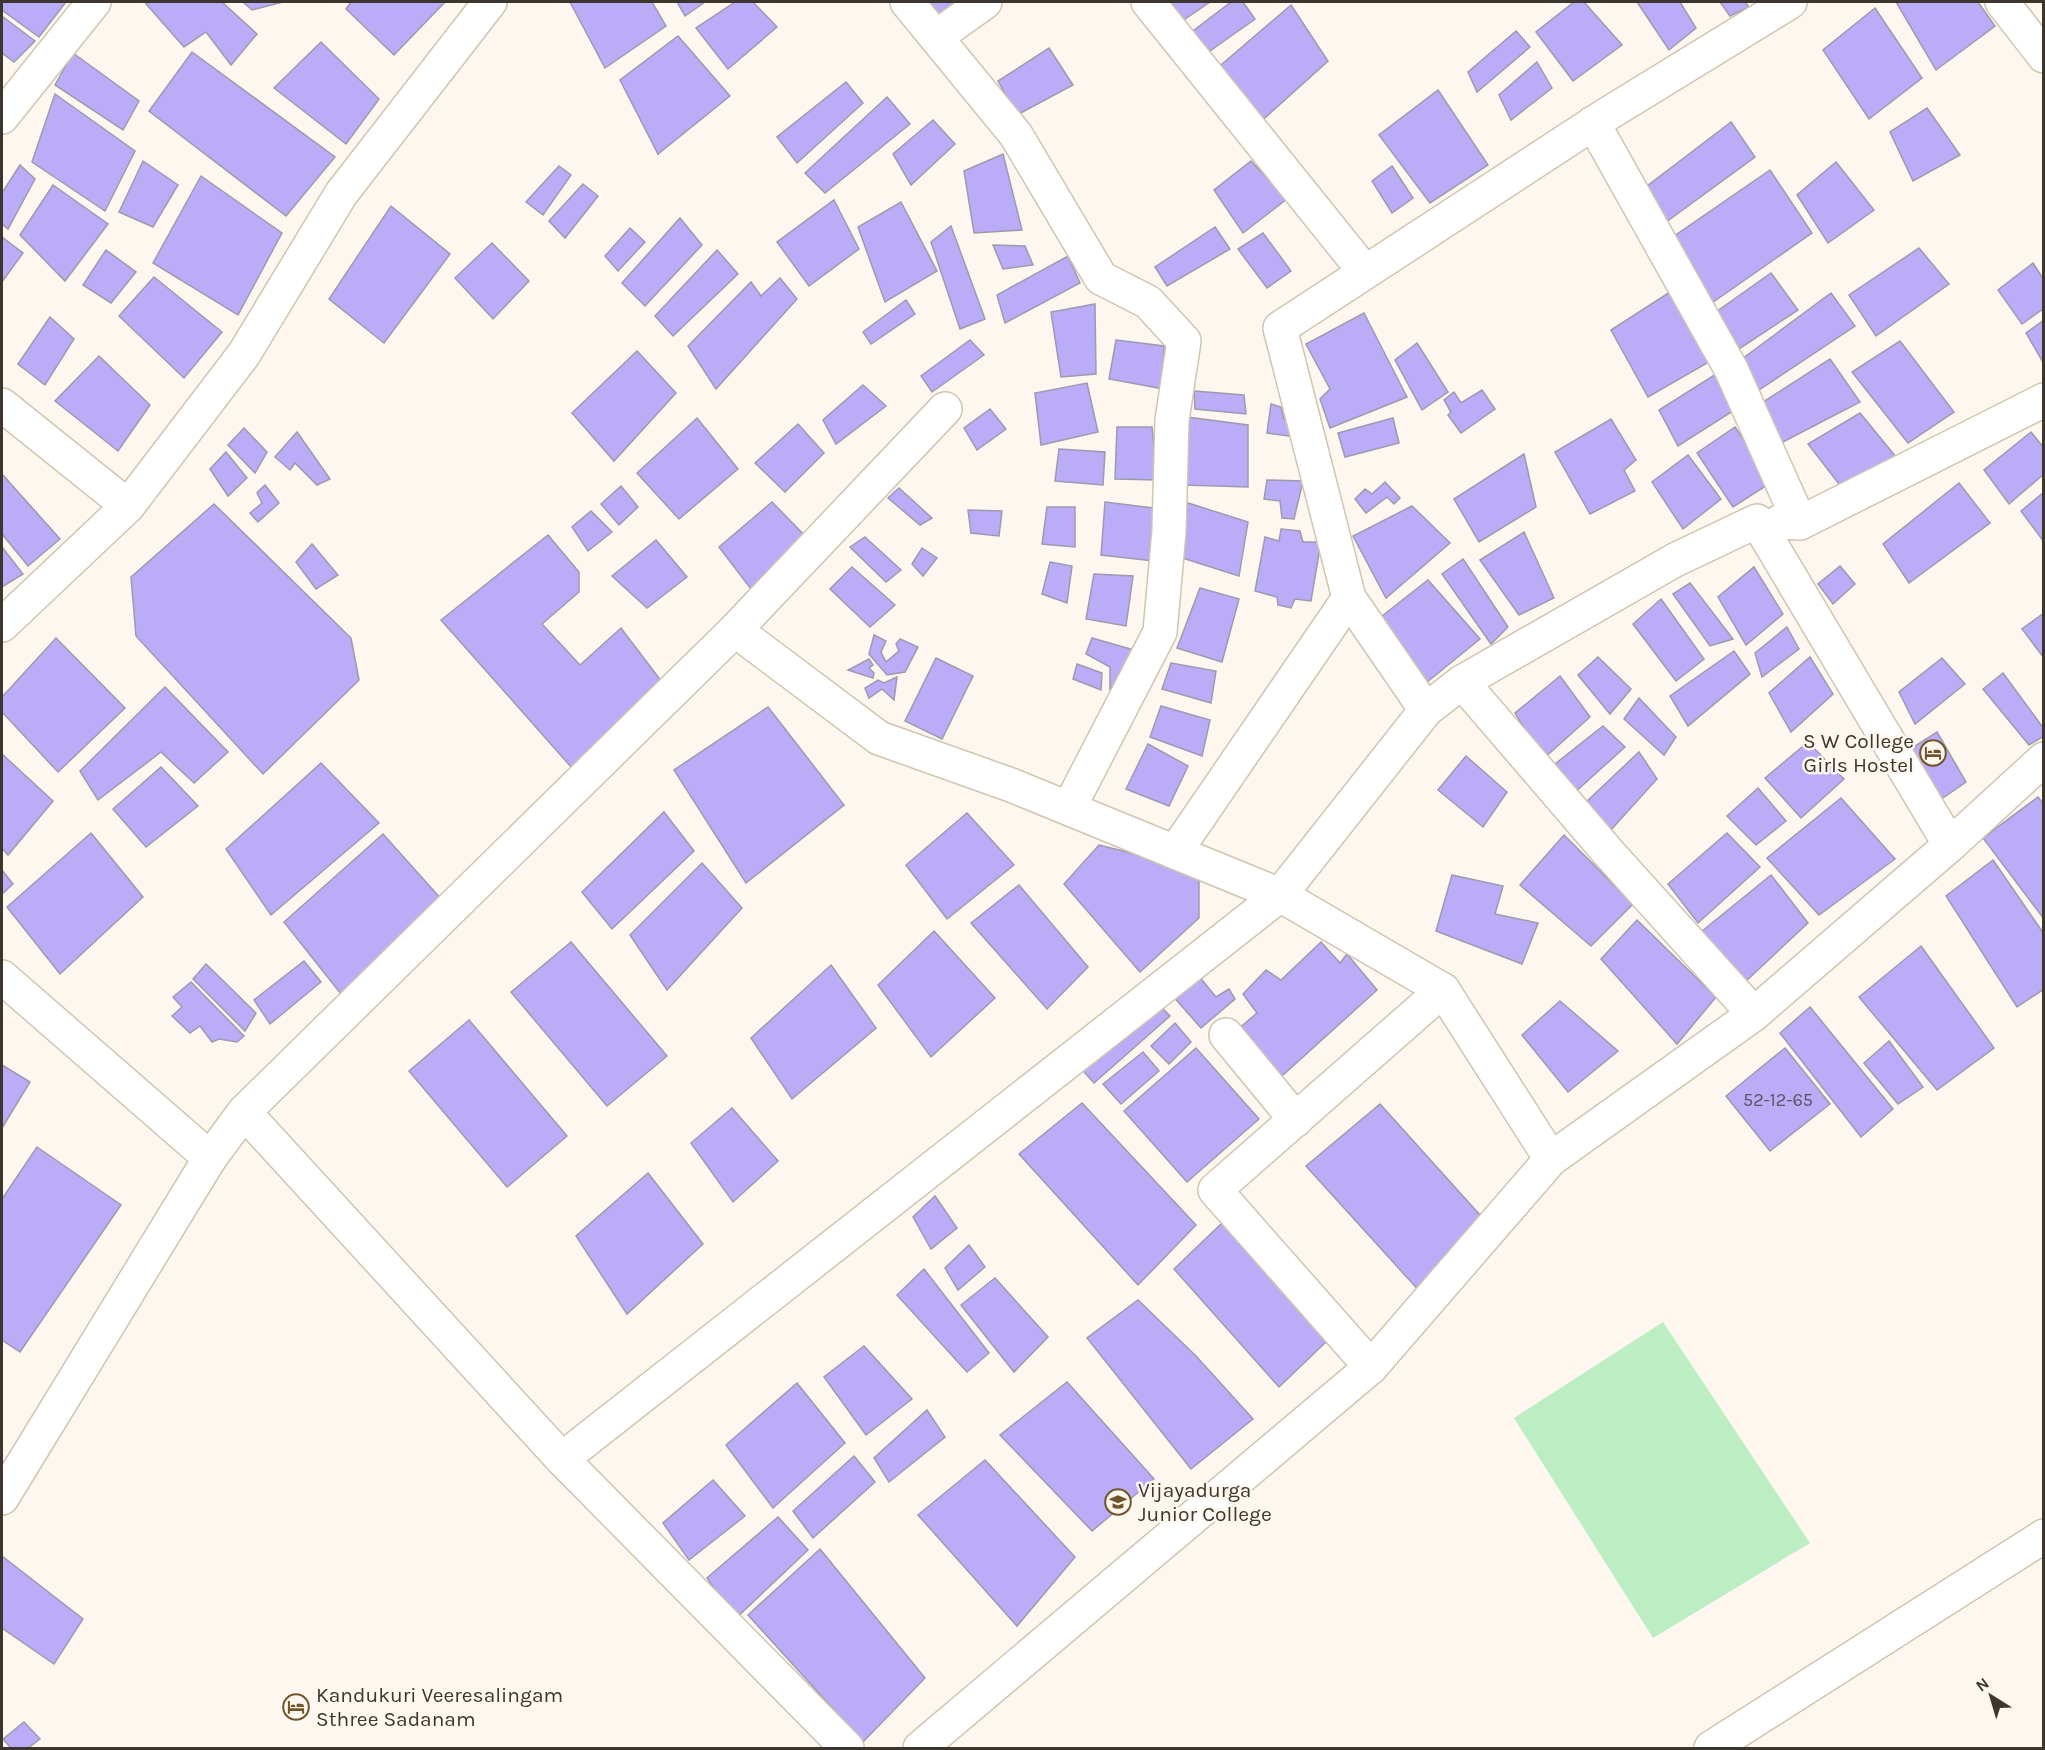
<svg xmlns="http://www.w3.org/2000/svg" width="2045" height="1750" font-family="Karla,sans-serif">
<style>
.green{fill:#bdeec3}
.building{fill:#bbacf7;stroke:#9d9aaf;stroke-width:1.5}
.lines{fill:none;stroke-linecap:round;stroke-linejoin:round}
.minor-casing{stroke:#d2c4b1;stroke-width:36}
.minor{stroke:#fff;stroke-width:33}
.labels{text-anchor:middle;stroke-width:5;stroke-linejoin:round;paint-order:stroke}
.number-label{font-size:18px;fill:#5c5461}
.poi-label{font-size:21px;fill:#3c362f;stroke:#fdf7ef;text-anchor:start}
</style>
<rect width="100%" height="100%" fill="#fdf7ef"/>
<polygon class="green" points="1663,1322 1810,1543 1653,1638 1514,1418"/>
<g class="building">
<polygon points="2,2 66,2 39,37 2,10"/>
<polygon points="149,2 222,2 257,34 231,65 206,32 184,47 146,4"/>
<polygon points="243,2 283,2 252,10"/>
<polygon points="351,2 445,2 394,55 346,9"/>
<polygon points="570,2 652,2 666,26 605,68"/>
<polygon points="677,2 705,2 685,16"/>
<polygon points="735,2 753,2 777,27 728,69 696,28"/>
<polygon points="928,2 960,2 939,17"/>
<polygon points="1168,2 1210,2 1182,21"/>
<polygon points="1231,2 1243,2 1255,19 1207,53 1193,31"/>
<polygon points="1574,2 1584,2 1622,45 1573,81 1536,32"/>
<polygon points="1637,2 1680,2 1696,28 1669,50"/>
<polygon points="1720,2 1745,2 1749,7 1730,16"/>
<polygon points="1896,2 1978,2 1995,26 1936,70"/>
<polygon points="1291,5 1328,61 1258,124 1220,66"/>
<polygon points="1875,8 1922,78 1869,119 1823,50"/>
<polygon points="2,16 35,41 14,62 2,53"/>
<polygon points="1516,31 1530,47 1477,92 1468,72"/>
<polygon points="678,36 730,96 658,154 620,80"/>
<polygon points="321,42 379,99 346,144 274,88"/>
<polygon points="1049,48 1073,85 1017,115 998,81"/>
<polygon points="192,52 335,157 286,216 149,111"/>
<polygon points="73,53 139,101 123,130 55,85"/>
<polygon points="1537,62 1552,88 1511,120 1499,95"/>
<polygon points="846,82 863,103 797,163 777,137"/>
<polygon points="1438,90 1488,165 1430,203 1379,135"/>
<polygon points="55,94 135,151 105,211 32,162"/>
<polygon points="887,97 910,124 825,193 805,173"/>
<polygon points="1927,108 1960,155 1913,181 1890,132"/>
<polygon points="933,120 955,144 911,185 893,154"/>
<polygon points="1731,122 1755,157 1662,225 1638,193"/>
<polygon points="1003,154 1022,230 974,233 964,171"/>
<polygon points="143,161 178,185 153,227 119,212"/>
<polygon points="1251,161 1287,199 1243,233 1214,190"/>
<polygon points="1836,162 1874,210 1828,243 1797,195"/>
<polygon points="20,165 35,179 8,229 2,224 2,193"/>
<polygon points="559,166 571,175 543,215 526,202"/>
<polygon points="1392,166 1413,198 1392,213 1372,181"/>
<polygon points="1770,170 1812,233 1709,305 1667,241"/>
<polygon points="201,176 282,233 238,315 153,263"/>
<polygon points="583,184 598,196 565,238 549,221"/>
<polygon points="53,185 108,224 65,281 20,235"/>
<polygon points="834,200 859,249 809,286 777,242"/>
<polygon points="901,202 937,271 885,302 858,227"/>
<polygon points="391,206 450,254 384,343 329,299"/>
<polygon points="680,218 702,245 645,306 622,283"/>
<polygon points="951,226 985,319 960,329 931,242"/>
<polygon points="1215,227 1230,249 1167,286 1155,267"/>
<polygon points="630,228 645,242 618,271 605,256"/>
<polygon points="1263,233 1291,271 1267,288 1238,249"/>
<polygon points="2,237 23,253 2,282"/>
<polygon points="492,243 529,281 493,319 455,278"/>
<polygon points="993,245 1025,246 1033,265 1003,269"/>
<polygon points="1919,248 1949,284 1876,336 1849,295"/>
<polygon points="106,250 136,272 111,303 83,285"/>
<polygon points="717,250 738,274 673,336 655,316"/>
<polygon points="1068,256 1080,283 1005,323 997,295"/>
<polygon points="2033,263 2044,280 2044,308 2022,324 1998,290"/>
<polygon points="1771,273 1798,310 1739,349 1716,312"/>
<polygon points="154,277 222,332 184,378 119,316"/>
<polygon points="780,278 797,299 716,389 688,346 751,282 761,296"/>
<polygon points="1673,290 1714,359 1648,397 1611,330"/>
<polygon points="1831,293 1855,326 1759,390 1742,359"/>
<polygon points="906,300 915,314 871,344 863,332"/>
<polygon points="1095,304 1096,374 1061,377 1051,312"/>
<polygon points="1364,313 1407,397 1330,428 1320,399 1330,389 1306,344"/>
<polygon points="50,317 74,339 45,385 18,364"/>
<polygon points="2044,320 2044,364 2026,333"/>
<polygon points="970,340 984,355 932,392 921,376"/>
<polygon points="1116,340 1164,346 1164,389 1109,379"/>
<polygon points="1900,341 1954,412 1908,443 1852,372"/>
<polygon points="1417,343 1448,392 1422,410 1395,360"/>
<polygon points="637,351 676,393 614,461 572,413"/>
<polygon points="99,356 150,405 118,451 55,401"/>
<polygon points="1830,359 1860,402 1781,443 1760,404"/>
<polygon points="1716,374 1736,409 1678,446 1659,410"/>
<polygon points="1087,383 1098,432 1041,445 1035,393"/>
<polygon points="863,385 886,406 836,444 823,420"/>
<polygon points="1482,390 1495,409 1461,433 1448,415 1451,412 1444,400 1454,392 1461,403"/>
<polygon points="1194,391 1244,395 1246,414 1195,409"/>
<polygon points="1271,404 1281,407 1284,419 1298,419 1296,437 1267,433"/>
<polygon points="990,409 1006,429 977,450 964,428"/>
<polygon points="1860,413 1901,463 1846,493 1808,444"/>
<polygon points="1187,417 1248,425 1248,487 1183,485"/>
<polygon points="697,418 738,469 679,519 637,473"/>
<polygon points="1393,418 1399,443 1345,457 1338,433"/>
<polygon points="1611,419 1636,460 1624,470 1635,491 1590,514 1555,452"/>
<polygon points="798,424 824,453 785,492 755,463"/>
<polygon points="1117,427 1152,427 1158,480 1115,479"/>
<polygon points="1735,427 1772,482 1733,507 1697,453"/>
<polygon points="244,428 267,452 255,473 228,445"/>
<polygon points="297,432 330,479 317,485 295,463 290,470 275,457"/>
<polygon points="2031,432 2044,448 2044,474 2009,504 1984,470"/>
<polygon points="1059,449 1105,452 1103,485 1055,481"/>
<polygon points="226,452 247,478 228,496 210,469"/>
<polygon points="1524,454 1536,507 1479,542 1454,499"/>
<polygon points="1688,455 1721,499 1683,529 1652,482"/>
<polygon points="2,474 60,539 28,566 2,534"/>
<polygon points="1267,480 1303,481 1294,519 1282,518 1280,501 1264,499"/>
<polygon points="1385,482 1400,498 1394,504 1387,497 1366,513 1355,499 1365,489 1372,494"/>
<polygon points="1959,483 1990,523 1909,583 1883,544"/>
<polygon points="265,485 279,503 258,522 250,513 262,503 257,493"/>
<polygon points="621,486 638,507 619,525 601,504"/>
<polygon points="899,488 932,518 920,525 888,498"/>
<polygon points="2044,492 2044,542 2021,511"/>
<polygon points="772,502 811,542 754,593 719,547"/>
<polygon points="1105,502 1161,509 1162,562 1101,555"/>
<polygon points="1185,502 1248,522 1239,576 1179,557"/>
<polygon points="214,504 351,638 359,680 263,774 136,636 131,577"/>
<polygon points="1412,506 1450,543 1386,598 1353,536"/>
<polygon points="1047,507 1075,507 1075,547 1042,544"/>
<polygon points="968,510 1002,511 999,536 971,533"/>
<polygon points="591,511 612,532 588,551 572,527"/>
<polygon points="1281,529 1300,531 1303,542 1321,542 1311,601 1295,599 1291,608 1278,605 1277,597 1255,591 1265,537 1279,541"/>
<polygon points="1524,532 1554,598 1519,615 1480,560"/>
<polygon points="548,535 579,572 579,592 542,624 580,665 621,628 665,686 572,768 441,620"/>
<polygon points="865,537 901,570 886,582 850,547"/>
<polygon points="656,540 687,577 647,608 612,576"/>
<polygon points="312,544 338,575 316,589 296,562"/>
<polygon points="2,547 23,574 2,587"/>
<polygon points="922,548 937,558 923,576 912,564"/>
<polygon points="1463,559 1508,627 1491,644 1442,574"/>
<polygon points="1050,562 1072,566 1067,603 1042,594"/>
<polygon points="1840,566 1855,584 1833,604 1818,584"/>
<polygon points="852,567 895,605 870,627 830,589"/>
<polygon points="1754,567 1783,614 1746,645 1718,597"/>
<polygon points="1094,574 1133,576 1126,626 1086,619"/>
<polygon points="1428,580 1480,639 1426,683 1381,617"/>
<polygon points="1690,583 1733,639 1710,646 1673,594"/>
<polygon points="1200,588 1239,599 1222,662 1177,648"/>
<polygon points="1661,599 1704,659 1676,681 1633,624"/>
<polygon points="2044,613 2044,658 2022,629"/>
<polygon points="1787,627 1799,649 1762,677 1755,653"/>
<polygon points="874,635 886,641 881,652 886,662 899,651 896,644 900,639 918,647 905,672 887,675 869,654"/>
<polygon points="56,638 125,708 58,772 2,712 2,697"/>
<polygon points="1092,638 1134,650 1124,693 1110,690 1110,667 1086,654"/>
<polygon points="1734,651 1750,674 1688,726 1670,696"/>
<polygon points="1598,657 1631,689 1610,714 1578,675"/>
<polygon points="1810,657 1833,694 1791,732 1769,693"/>
<polygon points="936,658 973,676 942,739 905,721"/>
<polygon points="1942,658 1965,684 1915,724 1899,692"/>
<polygon points="869,659 873,665 869,668 874,673 873,678 848,670"/>
<polygon points="1171,663 1216,671 1211,703 1162,689"/>
<polygon points="1077,664 1102,673 1101,690 1073,679"/>
<polygon points="2003,673 2044,729 2044,736 2029,745 1983,689"/>
<polygon points="1560,676 1590,717 1543,759 1515,713"/>
<polygon points="897,677 894,700 882,689 869,698 865,688 878,680 884,683"/>
<polygon points="165,687 228,752 194,783 161,752 98,800 80,771"/>
<polygon points="1639,698 1676,737 1664,755 1624,719"/>
<polygon points="1161,706 1210,720 1202,756 1150,737"/>
<polygon points="768,707 844,805 746,883 674,770"/>
<polygon points="1603,726 1625,747 1573,794 1550,768"/>
<polygon points="1937,732 1966,782 1937,802 1904,753"/>
<polygon points="1808,742 1844,779 1801,818 1765,778"/>
<polygon points="1148,744 1188,766 1169,806 1126,789"/>
<polygon points="1639,752 1657,779 1608,833 1585,803"/>
<polygon points="2,754 53,801 8,855 2,848"/>
<polygon points="1466,756 1507,792 1483,827 1438,790"/>
<polygon points="321,763 379,823 271,915 226,849"/>
<polygon points="161,767 198,806 146,847 113,809"/>
<polygon points="1758,788 1786,821 1756,845 1727,816"/>
<polygon points="2038,797 2044,805 2044,919 1983,838"/>
<polygon points="1841,798 1895,859 1819,915 1767,858"/>
<polygon points="664,812 694,851 612,929 582,892"/>
<polygon points="967,813 1014,865 947,919 906,865"/>
<polygon points="91,833 143,897 60,974 7,907"/>
<polygon points="1727,833 1760,867 1698,923 1668,884"/>
<polygon points="383,834 442,900 341,994 284,922"/>
<polygon points="1564,835 1633,904 1591,946 1520,885"/>
<polygon points="1099,845 1199,870 1199,918 1140,972 1064,884"/>
<polygon points="1993,860 2044,934 2044,989 2017,1007 1946,896"/>
<polygon points="702,863 742,908 667,990 630,935"/>
<polygon points="2,870 13,884 2,894"/>
<polygon points="1452,875 1503,886 1495,914 1538,923 1522,964 1436,931"/>
<polygon points="1771,875 1808,923 1745,982 1696,936"/>
<polygon points="1019,885 1088,967 1047,1009 971,923"/>
<polygon points="1637,920 1716,997 1677,1044 1601,959"/>
<polygon points="934,931 995,998 931,1057 878,985"/>
<polygon points="571,942 667,1056 607,1106 511,992"/>
<polygon points="1321,942 1340,963 1347,954 1377,990 1282,1076 1237,1030 1257,1013 1243,994 1266,970 1281,980"/>
<polygon points="1921,946 1994,1048 1937,1090 1859,997"/>
<polygon points="304,961 321,982 270,1024 254,1000"/>
<polygon points="206,964 256,1013 245,1031 193,979"/>
<polygon points="831,965 876,1028 792,1099 751,1038"/>
<polygon points="1198,975 1216,997 1229,989 1235,999 1201,1028 1172,995"/>
<polygon points="191,982 244,1036 237,1042 219,1039 212,1042 200,1026 190,1033 172,1016 182,1007 173,997"/>
<polygon points="1154,1000 1170,1016 1094,1083 1077,1064"/>
<polygon points="1560,1001 1618,1051 1568,1092 1522,1035"/>
<polygon points="1810,1007 1893,1109 1861,1137 1780,1033"/>
<polygon points="469,1020 567,1136 507,1187 409,1071"/>
<polygon points="1175,1023 1191,1042 1169,1064 1151,1046"/>
<polygon points="1889,1041 1923,1087 1898,1104 1864,1063"/>
<polygon points="1196,1048 1259,1119 1187,1182 1124,1111"/>
<polygon points="1785,1048 1830,1104 1770,1151 1726,1096"/>
<polygon points="1143,1052 1159,1071 1121,1104 1103,1084"/>
<polygon points="2,1065 30,1082 2,1128"/>
<polygon points="1082,1103 1196,1225 1138,1285 1019,1154"/>
<polygon points="1380,1104 1489,1225 1422,1294 1306,1166"/>
<polygon points="732,1108 778,1161 733,1202 691,1143"/>
<polygon points="37,1147 121,1205 20,1352 2,1340 2,1199"/>
<polygon points="648,1173 703,1244 627,1314 576,1236"/>
<polygon points="935,1196 957,1228 931,1249 913,1217"/>
<polygon points="1224,1221 1327,1341 1279,1387 1174,1269"/>
<polygon points="969,1245 985,1267 958,1290 945,1268"/>
<polygon points="924,1269 989,1353 967,1372 897,1295"/>
<polygon points="995,1278 1048,1337 1014,1372 961,1305"/>
<polygon points="1138,1300 1196,1356 1253,1419 1191,1469 1087,1338"/>
<polygon points="864,1346 912,1399 866,1435 824,1377"/>
<polygon points="1067,1382 1154,1479 1092,1531 1000,1435"/>
<polygon points="797,1383 845,1443 773,1508 726,1445"/>
<polygon points="927,1410 945,1437 889,1482 874,1458"/>
<polygon points="854,1456 875,1482 813,1538 793,1511"/>
<polygon points="985,1460 1075,1557 1017,1626 918,1515"/>
<polygon points="713,1480 745,1516 689,1560 663,1523"/>
<polygon points="778,1517 808,1550 734,1620 707,1578"/>
<polygon points="820,1549 925,1678 863,1742 748,1615"/>
<polygon points="2,1556 83,1619 54,1664 2,1628"/>
<polygon points="24,1722 40,1739 28,1748 11,1748 3,1739"/>
</g>
<g class="lines">
<g class="minor-casing">
<g id="minor">
<polyline points="907,2 1016,135 1101,278 1148,302 1184,341 1172,420 1169,531 1160,632 1069,808"/>
<polyline points="1148,2 1365,272"/>
<polyline points="2002,2 2044,56"/>
<polyline points="936,37 985,2"/>
<polyline points="2,117 94,2"/>
<polyline points="1593,123 1731,369 1800,523"/>
<polyline points="2,405 128,506"/>
<polyline points="1779,522 1800,523 2044,400"/>
<polyline points="2,625 128,506 244,354 341,194 490,2"/>
<polyline points="1462,682 1608,852 1754,1014"/>
<polyline points="1426,710 1349,598 1280,328 1606,115 1790,2"/>
<polyline points="1175,852 1349,598"/>
<polyline points="2,977 210,1158"/>
<polyline points="1226,1035 1296,1120"/>
<polyline points="244,1112 562,1459 847,1748"/>
<polyline points="1551,1159 1443,990 1280,895 1426,710 1462,682 1675,560 1757,521 1950,845"/>
<polyline points="1371,1367 1215,1190 1443,990"/>
<polyline points="562,1459 1280,895 1011,785 879,738 735,630"/>
<polyline points="2,1498 210,1158 244,1112 735,630 945,409"/>
<polyline points="920,1748 1371,1367 1551,1159 1754,1014 1950,845 2044,759"/>
<polyline points="1711,1748 2044,1536"/>
</g>
</g>
<use href="#minor" class="minor"/>
</g>
<defs>
<g id="hotel-ring" transform="scale(1.35)"><circle r="9.5" fill="#fdf7ef" stroke="#715528" stroke-width="1.5"/><path d="M-6-4.5h1.5V1H6V5H4.5V3h-9V5H-6ZM-4 0a1.8 1.8 0 1 1 3.6 0ZM.5 0V-2.5h3Q6-2.5 6 0Z" fill="#715528"/></g>
<g id="university-ring" transform="scale(1.35)"><circle r="9.5" fill="#fdf7ef" stroke="#715528" stroke-width="1.5"/><path d="M0-5L7-2L0 1L-7-2ZM-4 1L0 2.5L4 1V4Q0 6-4 4Z" fill="#715528"/></g>
</defs>
<g fill-rule="evenodd">
<use href="#hotel-ring" x="1933" y="753"/>
<use href="#university-ring" x="1118" y="1502"/>
<use href="#hotel-ring" x="296" y="1707"/>
</g>
<g class="labels">
<g class="number-label">
<text x="1778" y="1106">52-12-65</text>
</g>
<g class="poi-label">
<text x="1914" y="748" text-anchor="end">S W College<tspan x="1914" dy="24">Girls Hostel</tspan></text>
<text x="1138" y="1497">Vijayadurga<tspan x="1138" dy="24">Junior College</tspan></text>
<text x="316" y="1702">Kandukuri Veeresalingam<tspan x="316" dy="24">Sthree Sadanam</tspan></text>
</g>
</g>
<rect width="2045" height="1750" fill="none" stroke="#3c362f" stroke-width="6"/>
<g transform="translate(1991 1696) rotate(323)" stroke="#fdf7ef" stroke-width="4.5" paint-order="stroke">
<path d="M0-4.5L10 22L0 15L-10 22Z" fill="#3c362f"/>
<text y="-9" font-size="16" font-weight="bold" text-anchor="middle" fill="#3c362f">N</text>
</g>
</svg>
